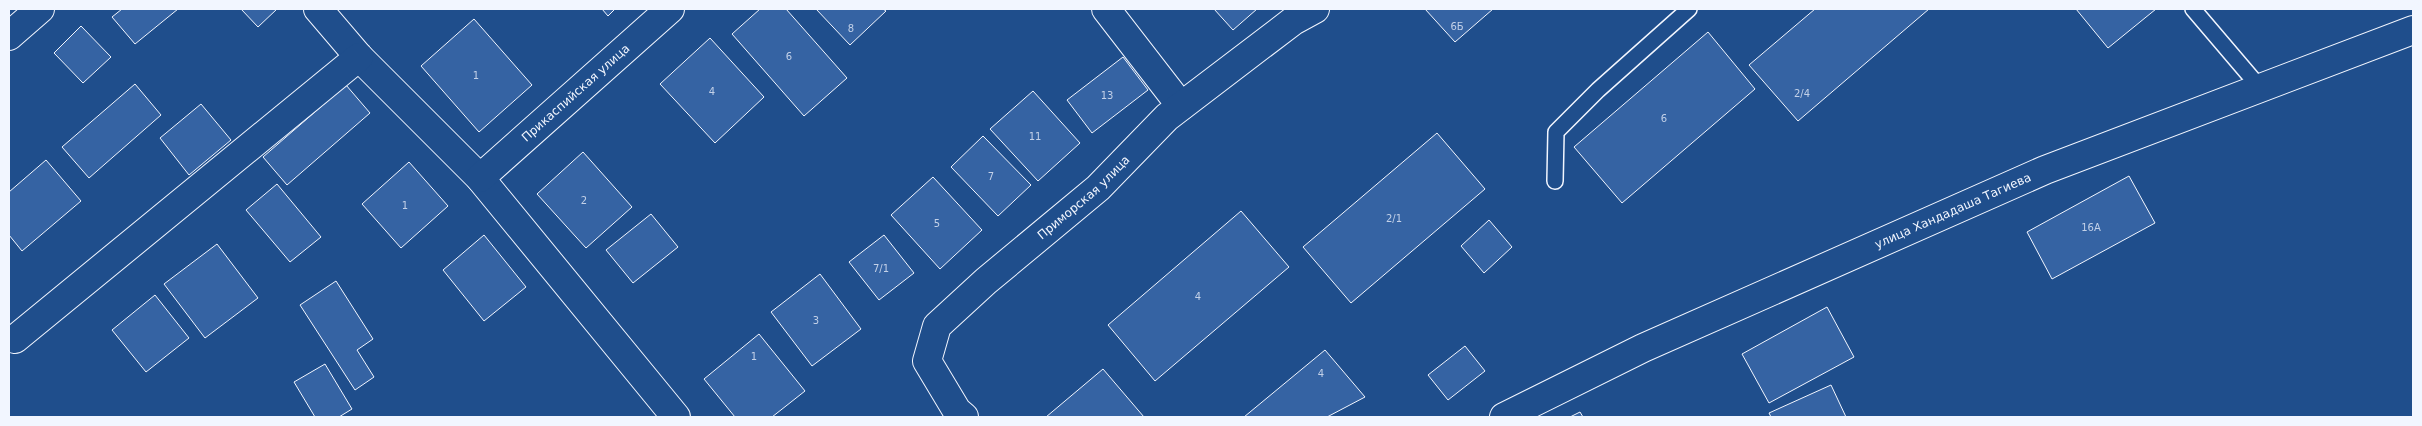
<svg xmlns="http://www.w3.org/2000/svg" width="2422" height="426" font-family="'DejaVu Sans',sans-serif">
<style>
.building{fill:#3563a3;stroke:#f2f6ff}
.lines{fill:none;stroke-linecap:round;stroke-linejoin:round}
.lane-casing{stroke:#f2f6ff;stroke-width:18}
.street-casing{stroke:#f2f6ff;stroke-width:30}
.secondary-casing{stroke:#f2f6ff;stroke-width:30}
.lane{stroke:#1f4e8c;stroke-width:15}
.street{stroke:#1f4e8c;stroke-width:28}
.secondary{stroke:#1f4e8c;stroke-width:28}
.labels{text-anchor:middle;stroke-width:4;stroke-linejoin:round;paint-order:stroke}
.number-label{font-size:10px;fill:#c3d1e8}
.street-label{font-size:12px;fill:#f2f6ff;stroke:#1f4e8c}
</style>
<rect width="100%" height="100%" fill="#1f4e8c"/>
<g class="building">
<polygon points="122,9 178,9 135,44 112,17"/>
<polygon points="241,9 277,9 258,27"/>
<polygon points="602,9 615,9 608,16"/>
<polygon points="760,9 786,9 847,78 804,116 732,34"/>
<polygon points="816,9 883,9 886,11 850,45"/>
<polygon points="1214,9 1257,9 1233,30"/>
<polygon points="1425,9 1493,9 1455,42"/>
<polygon points="1815,9 1929,9 1798,121 1749,65"/>
<polygon points="2076,9 2156,9 2108,48"/>
<polygon points="474,19 532,85 479,132 421,66"/>
<polygon points="81,26 111,57 83,83 54,53"/>
<polygon points="1708,32 1755,89 1622,203 1574,147"/>
<polygon points="710,38 764,97 715,143 660,84"/>
<polygon points="1123,57 1148,90 1092,133 1067,100"/>
<polygon points="135,84 161,115 89,178 62,147"/>
<polygon points="346,85 370,113 287,185 263,157"/>
<polygon points="1033,91 1080,143 1038,181 990,129"/>
<polygon points="201,104 231,140 189,175 160,138"/>
<polygon points="1437,133 1485,189 1351,303 1303,247"/>
<polygon points="983,136 1031,185 998,216 951,167"/>
<polygon points="583,152 632,207 586,248 537,194"/>
<polygon points="46,160 81,201 22,251 9,235 9,192"/>
<polygon points="409,162 448,206 401,248 362,204"/>
<polygon points="2129,176 2155,223 2052,279 2027,232"/>
<polygon points="933,177 982,230 940,269 891,215"/>
<polygon points="277,184 321,237 290,262 246,210"/>
<polygon points="1241,211 1289,267 1155,381 1108,325"/>
<polygon points="651,214 678,247 633,283 606,250"/>
<polygon points="1489,220 1512,247 1484,273 1461,246"/>
<polygon points="484,235 526,287 484,321 443,270"/>
<polygon points="884,235 914,273 879,300 849,262"/>
<polygon points="217,244 258,298 205,338 164,284"/>
<polygon points="820,274 861,329 812,366 771,312"/>
<polygon points="336,281 373,339 357,350 374,377 355,390 300,305"/>
<polygon points="155,295 189,338 146,372 112,330"/>
<polygon points="1827,307 1854,357 1769,403 1742,354"/>
<polygon points="759,334 805,391 772,417 735,417 704,379"/>
<polygon points="1465,346 1485,371 1448,400 1428,375"/>
<polygon points="1325,350 1365,397 1327,417 1244,417"/>
<polygon points="325,364 352,409 339,417 315,417 294,382"/>
<polygon points="1103,369 1144,417 1046,417"/>
<polygon points="1831,385 1846,417 1771,417 1769,413"/>
<polygon points="1580,412 1583,417 1570,417"/>
</g>
<g class="lines">
<g class="lane-casing">
<g id="lane">
<polyline points="2193,9 2262,90"/>
<polyline points="1555,181 1556,132 1598,90 1689,9"/>
</g>
</g>
<g class="street-casing">
<g id="street">
<polyline points="318,9 359,57 480,178 676,417"/>
<polyline points="1106,9 1181,106"/>
<polyline points="9,36 40,9"/>
<path id="s1" d="M480 178 670 9"/>
<polyline points="15,339 359,57"/>
<path id="s2" d="M964 417 957 411 927 361 937 326 986 281 1098 188 1167 117 1293 21 1315 9"/>
</g>
</g>
<g class="secondary-casing">
<g id="secondary">
<path id="s3" d="M1504 417 1643 348 2045 170 2413 30"/>
</g>
</g>
<use href="#lane" class="lane"/>
<use href="#street" class="street"/>
<use href="#secondary" class="secondary"/>
</g>
<g class="labels">
<g class="number-label">
<text x="1457" y="30">6Б</text>
<text x="851" y="32">8</text>
<text x="789" y="60">6</text>
<text x="476" y="79">1</text>
<text x="712" y="95">4</text>
<text x="1802" y="97">2/4</text>
<text x="1107" y="99">13</text>
<text x="1664" y="122">6</text>
<text x="1035" y="140">11</text>
<text x="991" y="180">7</text>
<text x="584" y="204">2</text>
<text x="405" y="209">1</text>
<text x="1394" y="222">2/1</text>
<text x="937" y="227">5</text>
<text x="2091" y="231">16А</text>
<text x="881" y="272">7/1</text>
<text x="1198" y="300">4</text>
<text x="816" y="324">3</text>
<text x="754" y="360">1</text>
<text x="1321" y="377">4</text>
</g>
<g class="street-label">
<text dy="4" stroke="none"><textPath href="#s1" startOffset="128">Прикаспийская улица</textPath></text>
<text dy="4" stroke="none"><textPath href="#s2" startOffset="299">Приморская улица</textPath></text>
<text dy="4" stroke="none"><textPath href="#s3" startOffset="494">улица Хандадаша Тагиева</textPath></text>
</g>
</g>
<rect width="2422" height="426" fill="none" stroke="#f2f6ff" stroke-width="20"/>
</svg>
